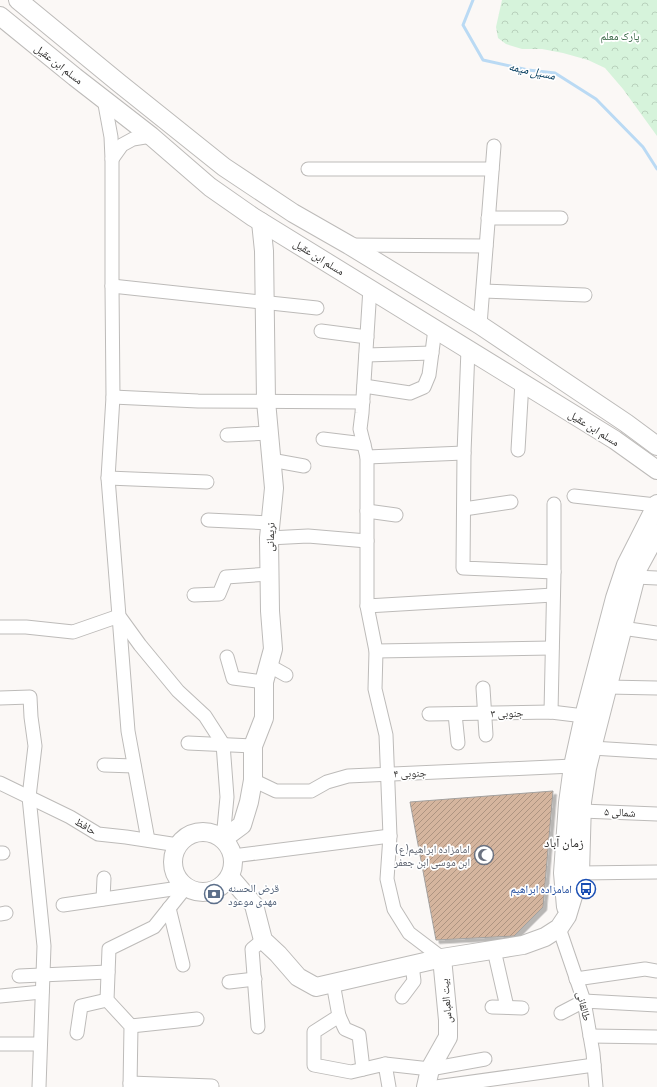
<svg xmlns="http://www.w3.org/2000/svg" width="657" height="1087" font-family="Barlow,'Noto Naskh Arabic',sans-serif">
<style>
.park{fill:url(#park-crowns)}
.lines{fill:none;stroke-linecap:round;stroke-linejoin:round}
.stream{stroke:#badaf4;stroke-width:3}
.building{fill:url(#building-hatch);stroke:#a3a19f;filter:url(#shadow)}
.street-casing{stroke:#bdbbb9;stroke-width:15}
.secondary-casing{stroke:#bdbbb9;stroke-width:20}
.street{stroke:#fff;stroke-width:13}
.secondary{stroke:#fff;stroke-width:18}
.labels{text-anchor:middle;stroke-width:3.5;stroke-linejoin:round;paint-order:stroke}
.park-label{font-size:11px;fill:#2f603d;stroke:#fff}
.street-label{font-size:11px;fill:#31302f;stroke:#fff}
.worship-label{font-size:11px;fill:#5b616d;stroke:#fff;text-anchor:end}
.service-label{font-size:11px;fill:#4e5e75;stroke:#fff;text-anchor:start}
.transit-label{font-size:11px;fill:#164399;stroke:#fff;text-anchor:end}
.water-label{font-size:12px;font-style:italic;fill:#01395b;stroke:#fff}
.quarter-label{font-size:13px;fill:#31302f;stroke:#fff}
</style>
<defs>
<pattern id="park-crowns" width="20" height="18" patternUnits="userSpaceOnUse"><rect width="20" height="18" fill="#d6f3db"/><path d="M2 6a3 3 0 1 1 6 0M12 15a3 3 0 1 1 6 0" fill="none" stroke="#b8d1bc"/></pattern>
<pattern id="building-hatch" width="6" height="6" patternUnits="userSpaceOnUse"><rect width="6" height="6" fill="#d5b59e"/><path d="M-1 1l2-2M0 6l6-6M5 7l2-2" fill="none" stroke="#ad9481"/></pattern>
<filter id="shadow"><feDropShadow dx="3.5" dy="3.5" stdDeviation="0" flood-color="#0004"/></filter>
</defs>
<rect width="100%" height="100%" fill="#fbf8f6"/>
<polygon class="park" points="502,0 657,0 657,136 623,89 605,68 588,60 563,53 542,49 522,49 506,44 498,38 496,27"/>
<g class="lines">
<polyline class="stream" points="473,0 463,25 483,60 528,70 555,73 596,99 643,147 657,169"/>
</g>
<polygon class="building" points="553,791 543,907 514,936 436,940 410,802"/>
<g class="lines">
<g class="street-casing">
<g id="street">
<polyline points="104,99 111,137 112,159 112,286 113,397 108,478 119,616 140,645 178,691 205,716 223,744 227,797 223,839"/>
<polyline points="112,159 122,145 133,139 151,136"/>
<polyline points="308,169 492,169"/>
<polyline points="488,218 561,218"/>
<polyline points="349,245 486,246"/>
<polyline points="112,286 317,308"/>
<polyline points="370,288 362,413 360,429 367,457 464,453"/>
<polyline points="483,291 585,295"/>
<polyline points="480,325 494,146"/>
<polyline points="321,331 367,337"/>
<polyline points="468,349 464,453 463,568 554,572"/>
<polyline points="366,355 432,353"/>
<polyline points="364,386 410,393 424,387 429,375 435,329"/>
<polyline points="113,397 198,401 363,402"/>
<polyline points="227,435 269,433"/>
<polyline points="323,439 364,444"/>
<polyline points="518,450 522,382"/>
<polyline points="367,457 367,606 376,651 375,689 386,735 390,836 387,879 394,909 409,933 442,958"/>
<polyline points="271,460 304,466"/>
<polyline points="108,478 207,482"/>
<polyline points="574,496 656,505"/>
<polyline points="464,509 511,502"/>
<polyline points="367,511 396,515"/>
<polyline points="208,520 271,523"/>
<polyline points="269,538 308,536 367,541"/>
<polyline points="635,577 657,578"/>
<polyline points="194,595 219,594 226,577 270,574"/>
<polyline points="367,606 553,595"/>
<polyline points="0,627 26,627 73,632 119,616 128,731 148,840"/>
<polyline points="622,628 657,633"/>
<polyline points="376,651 552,648"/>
<polyline points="227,657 233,678 264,682"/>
<polyline points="268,665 286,675"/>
<polyline points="607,687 657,688"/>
<polyline points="483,688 486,735"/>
<polyline points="0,698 30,697 31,717 35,746 29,797 44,946 39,1087"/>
<polyline points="551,712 554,572 554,504"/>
<polyline points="429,714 551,712 584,716"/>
<polyline points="455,714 458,743"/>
<polyline points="188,743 253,746"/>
<polyline points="592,748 657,752"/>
<polyline points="104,765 134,766"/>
<polyline points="253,780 276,791 311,791 327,782 348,776 573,766"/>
<polyline points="0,783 70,817 98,834 126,837 178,845"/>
<polyline points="582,811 657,814"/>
<polyline points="0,853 3,853"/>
<polyline points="233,856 390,836"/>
<polyline points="580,873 657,872"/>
<polyline points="103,899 104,878"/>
<polyline points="63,905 186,887"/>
<polyline points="169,908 183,965"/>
<polyline points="0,914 6,913"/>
<polyline points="559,928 584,1001 593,1053 596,1087"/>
<polyline points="494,950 507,1007"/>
<polyline points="19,976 108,972"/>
<polyline points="576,979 645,969 657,971"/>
<polyline points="229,982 255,979"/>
<polyline points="333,983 339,1016 314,1032 314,1065 351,1072 385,1064 389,1087"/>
<polyline points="0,996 42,992"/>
<polyline points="402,997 414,981 412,965"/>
<polyline points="492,1007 522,1008"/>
<polyline points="561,1013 584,1001 657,1005"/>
<polyline points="339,1016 345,1029 359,1035 363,1069"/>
<polyline points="131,1026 197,1019"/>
<polyline points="258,1027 252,949 263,940"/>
<polyline points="77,1033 81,1006 107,1000"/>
<polyline points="590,1036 657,1037"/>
<polyline points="0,1044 40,1044"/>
<polyline points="385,1064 430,1069 485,1059"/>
<polyline points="130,1083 212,1086"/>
<polyline points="130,1087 131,1026 107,1000 109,949 154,927 186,887"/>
<polyline points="436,1087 594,1065"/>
</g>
</g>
<g class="secondary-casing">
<g id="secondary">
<polyline points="18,0 119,83 224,167 293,213 349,245 480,325 626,423 657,446"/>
<polyline points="0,16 75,77 151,136 210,187 253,217 615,440 657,470"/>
<circle cx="203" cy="862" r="30"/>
<polyline points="223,839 242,825 249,802 253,780 253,746 264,718 264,682 273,649 270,611 269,538 274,488 266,401 264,251 261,222"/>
<polyline points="230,877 254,905 263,940 278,954 298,977 316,987 442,958 523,945 545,937 559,928 567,916 580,873 582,802 587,768 592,748 638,568 657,533"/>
<polyline points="566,907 563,873 568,803 573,766 584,716 615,598 626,565 657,504"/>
<polyline points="426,1087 430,1069 448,1037 448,1020 442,958"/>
</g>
</g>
<use href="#street" class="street"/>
<use href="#secondary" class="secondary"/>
</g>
<defs>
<g id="mosque-ring" transform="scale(1)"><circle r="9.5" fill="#fff" stroke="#6b7280" stroke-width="1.5"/><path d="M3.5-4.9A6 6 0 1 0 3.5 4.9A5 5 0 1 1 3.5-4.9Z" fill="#6b7280"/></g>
<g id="bus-ring" transform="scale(1)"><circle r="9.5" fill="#fff" stroke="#1a4fb4" stroke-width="1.5"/><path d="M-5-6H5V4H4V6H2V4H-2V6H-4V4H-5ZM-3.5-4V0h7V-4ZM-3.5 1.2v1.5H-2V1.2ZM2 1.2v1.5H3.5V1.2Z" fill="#1a4fb4"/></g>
<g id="bank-ring" transform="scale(1)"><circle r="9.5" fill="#fff" stroke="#5c6f8a" stroke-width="1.5"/><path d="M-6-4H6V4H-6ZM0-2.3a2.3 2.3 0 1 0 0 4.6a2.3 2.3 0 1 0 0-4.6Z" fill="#5c6f8a"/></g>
</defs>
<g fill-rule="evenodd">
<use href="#mosque-ring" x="484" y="855"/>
<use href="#bus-ring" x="586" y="889"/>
<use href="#bank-ring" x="214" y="894"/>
</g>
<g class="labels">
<g class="park-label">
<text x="620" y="40">پارک معلم</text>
</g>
<g class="street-label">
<text transform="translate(59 64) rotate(38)" y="4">مسلم ابن عقیل</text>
<text transform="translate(319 257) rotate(32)" y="4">مسلم ابن عقیل</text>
<text transform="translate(594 428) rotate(32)" y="4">مسلم ابن عقیل</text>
<text transform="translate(270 537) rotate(-88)" y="4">نریمانی</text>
<text transform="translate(507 713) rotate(-1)" y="4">۳ جنوبی</text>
<text transform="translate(410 773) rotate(-2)" y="4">۴ جنوبی</text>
<text transform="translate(620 812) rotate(3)" y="4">۵ شمالی</text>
<text transform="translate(86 826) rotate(30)" y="4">حافظ</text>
<text transform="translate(446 1001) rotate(-95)" y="4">بیت العباس</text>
<text transform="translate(584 1006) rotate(76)" y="4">طالقانی</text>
</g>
<g class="worship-label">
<text x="470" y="853">(ع)امامزاده ابراهیم<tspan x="470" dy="13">ابن موسی ابن جعفر</tspan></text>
</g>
<g class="service-label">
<text x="228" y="892">قرض الحسنه<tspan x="228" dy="13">مهدی موعود</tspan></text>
</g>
<g class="transit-label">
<text x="572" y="893">امامزاده ابراهیم</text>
</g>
<g class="water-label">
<text transform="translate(532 71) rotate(12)" y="4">مسیل میمه</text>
</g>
<g class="quarter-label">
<text x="564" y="847">زمان آباد</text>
</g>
</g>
</svg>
